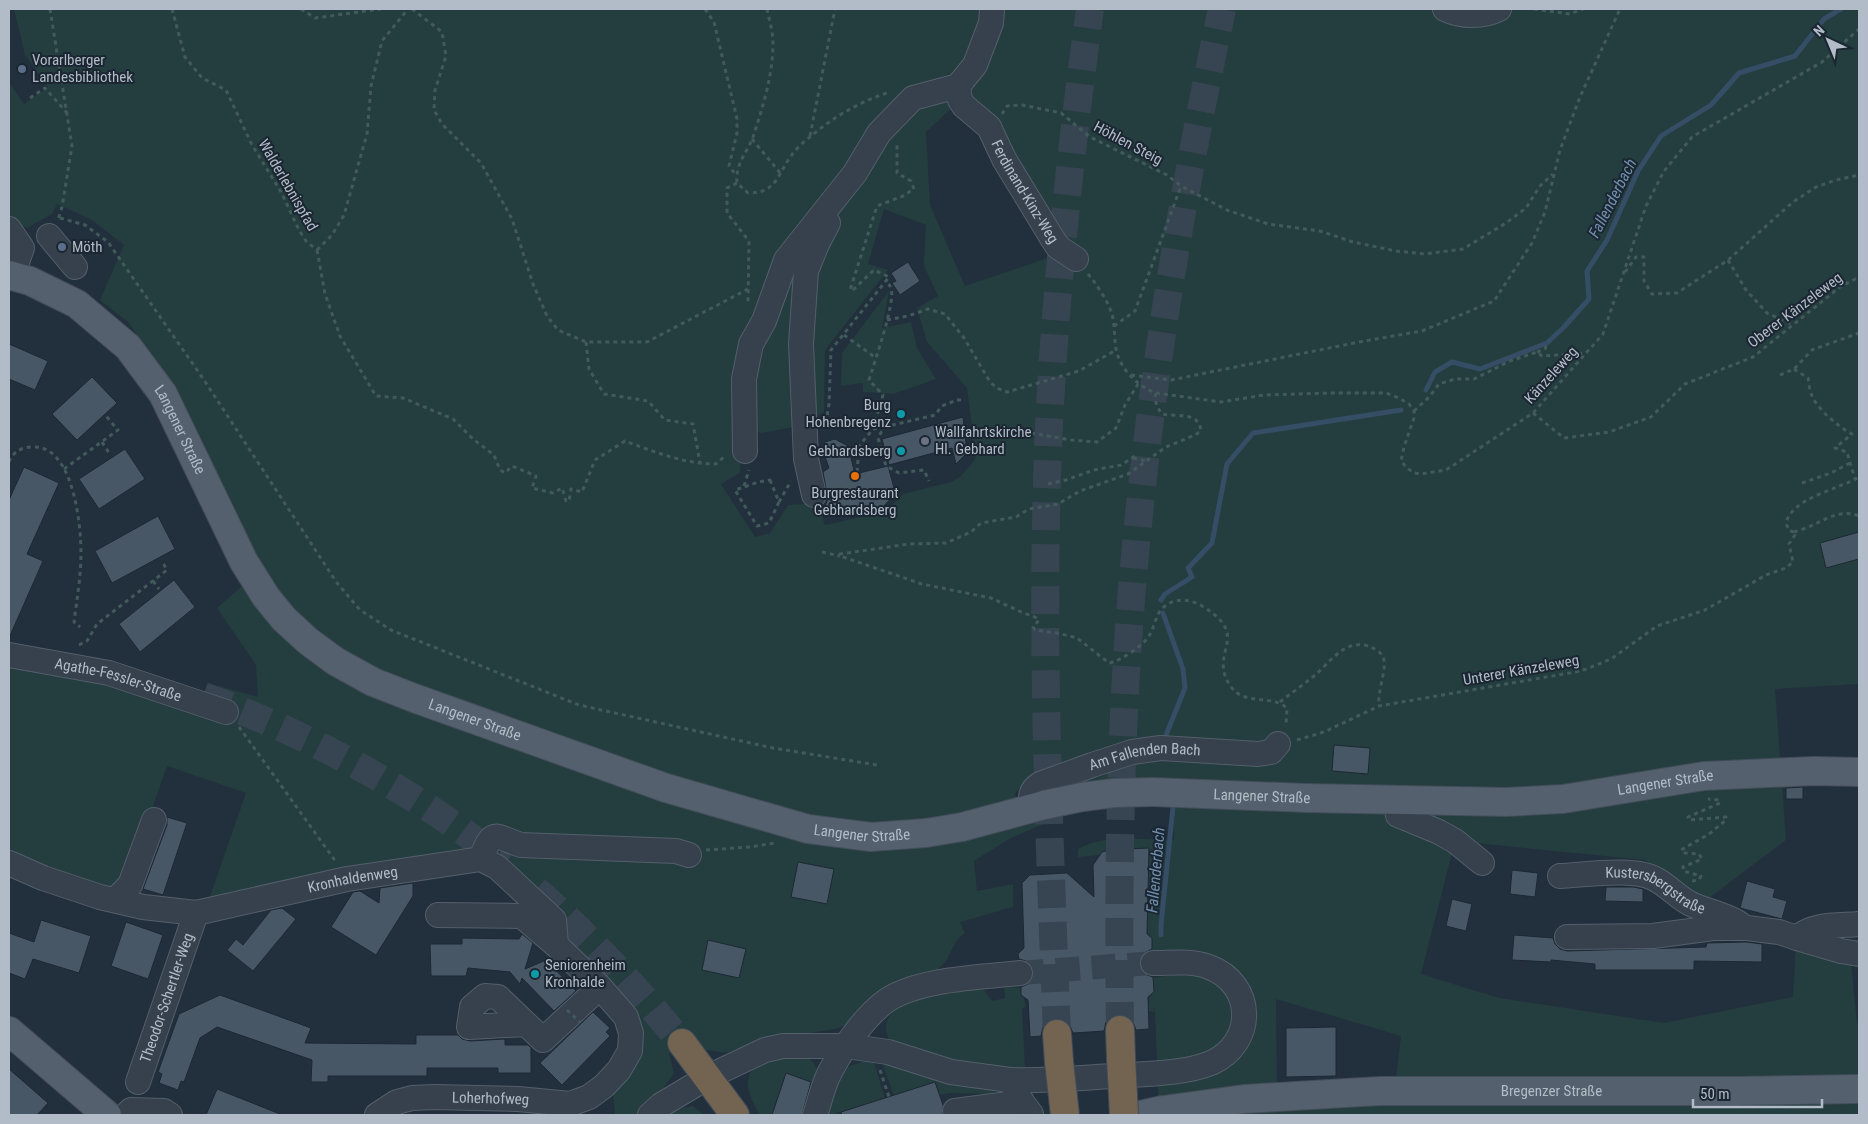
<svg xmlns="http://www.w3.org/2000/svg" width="1868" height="1124" font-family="'Roboto Condensed',sans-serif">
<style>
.green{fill:#243d3e;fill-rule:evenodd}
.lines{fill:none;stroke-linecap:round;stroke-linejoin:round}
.stream{stroke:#354d65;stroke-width:5}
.building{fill:#485766;stroke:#1d2834}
.minor-tunnel{stroke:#374552;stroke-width:24;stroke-dasharray:24 12;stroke-linecap:butt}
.highway-tunnel{stroke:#374552;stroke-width:28;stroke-dasharray:28 14;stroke-linecap:butt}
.minor-casing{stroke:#545f6b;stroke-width:26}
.major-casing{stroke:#424d59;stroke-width:30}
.highway-casing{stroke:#414c58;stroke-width:30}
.path{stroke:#425a5b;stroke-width:3;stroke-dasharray:4 4;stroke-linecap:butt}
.minor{stroke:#36414d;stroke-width:24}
.major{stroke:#54606d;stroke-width:28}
.highway{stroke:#736452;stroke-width:28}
.major-bridge-casing{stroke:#424d59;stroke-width:30;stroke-linecap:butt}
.highway-bridge-casing{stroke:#414c58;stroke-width:30;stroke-linecap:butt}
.path-bridge{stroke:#425a5b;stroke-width:3;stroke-dasharray:4 4;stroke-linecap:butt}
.major-bridge{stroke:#54606d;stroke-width:28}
.highway-bridge{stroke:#736452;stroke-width:28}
.service-dot{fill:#5c6f8a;stroke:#1b2632;stroke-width:2}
.culture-dot{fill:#0f9aa8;stroke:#1b2632;stroke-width:2}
.worship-dot{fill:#6b7280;stroke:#1b2632;stroke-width:2}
.food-dot{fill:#e8710a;stroke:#1b2632;stroke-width:2}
.labels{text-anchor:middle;stroke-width:4;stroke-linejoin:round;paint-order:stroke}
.poi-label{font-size:15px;fill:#b1bcc8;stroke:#1b2632;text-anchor:start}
.street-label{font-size:15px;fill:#b1bcc8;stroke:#1b2632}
.water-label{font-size:16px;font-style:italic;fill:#7090ad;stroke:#1b2632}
</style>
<rect width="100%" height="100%" fill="#22303d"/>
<g class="green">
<path d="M14 9H1859V684L1775 689 1786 840 1709 898 1683 893 1645 860 1455 841 1421 974 1499 998 1664 1023 1793 997 1796 942 1851 962 1857 1024 1859 1025V1081L1395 1086 1401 1036 1276 999 1277 1091 1159 1101 1157 1081 1252 1028 1196 954 1152 951V938L1148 934 1147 931 1149 848 1109 850 1099 855 1078 857V849C1108 833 1141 840 1174 840L1172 781 1073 790 1067 765 1027 779 1014 795 1046 823 1009 839 974 861 977 891 1013 884V907L960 922 965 933 957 940 946 961 932 975 857 1013 846 1025 835 1029 810 1033 779 1035 725 1053 702 1049 672 1048 669 1054 674 1073 657 1097 638 1115H615L613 1093 638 1061V1030L476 846 456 857 208 902 246 793 167 766 129 875 113 895 9 859V662L90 679 209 714 219 686 258 697 256 665 217 608 260 570 173 385 128 322 100 300 124 245 92 220 57 204 52 214 27 228 9 220V82L24 104 48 87 25 55ZM960 100 1066 252 965 286 930 205 926 132ZM884 209 926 225 924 266 938 296 917 308 927 342 967 388 976 458 961 476 951 482 903 494 887 511 825 525 817 503 788 505 770 533 755 537 721 484 740 473 738 424 762 433 799 426 824 412 825 350 888 270 868 264Z"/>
<polygon points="889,291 882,328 911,322 917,348 936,379 893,394 863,392 863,383 841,386 842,353"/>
<polygon points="1186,973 1210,978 1228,993 1236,1012 1230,1039 1203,1057 1157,1063 1155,1012 1149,1011 1149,998 1154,992 1153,978"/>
<path d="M981 986 992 1001 1005 998 1004 987 1021 988 1026 1007 1022 1008 1025 1068 1015 1069 949 1062 892 1044C876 1023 894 1005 915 997 920 995 928 995 934 994 950 991 965 989 981 986Z"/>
<path d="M804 1054C815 1064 821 1067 813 1083L786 1073 772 1114 775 1115H760C749 1097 738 1073 764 1061 776 1056 792 1056 804 1054Z"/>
<polygon points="880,1057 991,1089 996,1094 950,1093 940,1095 935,1082 894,1096"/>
<polygon points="873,1058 885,1099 836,1113 836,1115 823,1115 838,1070"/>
<polygon points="1859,1097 1859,1115 1185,1115 1252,1107"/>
<polygon points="693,1106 703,1115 662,1115 668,1111"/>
</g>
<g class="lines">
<g class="stream">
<polyline points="1426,390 1435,372 1452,362 1480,369 1547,343 1564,327 1589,299 1587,271 1607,240 1638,171 1661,136 1711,105 1739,73 1795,56 1824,19 1841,9"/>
<polyline points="1161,600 1165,594 1192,577 1188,568 1212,543 1227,464 1253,433 1401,410"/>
<polyline points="1163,613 1183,669 1185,688 1164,740"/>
<polyline points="1161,935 1161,925 1173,807"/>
</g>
</g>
<g class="building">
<polygon points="908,262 920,281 900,295 892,283 896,281 891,273"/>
<polygon points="9,344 48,361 35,390 9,379"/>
<polygon points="92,377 117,403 77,440 52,414"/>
<polygon points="963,417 967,453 956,464 952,448 889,465 882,439"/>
<polygon points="835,439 848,446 855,474 888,466 894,488 890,489 892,497 882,508 846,517 846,515 840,517 840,514 838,515 837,511 824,508 828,499 823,472 829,468 822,448 825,442"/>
<polygon points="125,449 145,479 99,509 79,479"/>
<polygon points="24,467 59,483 27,554 43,561 9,638 9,500"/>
<polygon points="158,516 175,549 112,583 95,551"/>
<polygon points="1859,532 1859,559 1826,568 1820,543"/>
<polygon points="174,580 195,607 140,652 119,624"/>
<polygon points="1334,745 1370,748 1368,774 1332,771"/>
<polygon points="1803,787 1803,799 1786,799 1786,788"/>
<polygon points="167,817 187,823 163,895 143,889 167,825"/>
<polygon points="1149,848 1147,934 1152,938 1152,949 1146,952 1141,956 1139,963 1142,970 1147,975 1153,977 1154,992 1148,997 1149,1029 1136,1030 1133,1022 1128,1016 1119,1014 1112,1017 1106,1022 1104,1031 1073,1033 1070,1026 1064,1020 1055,1019 1049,1021 1043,1027 1041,1036 1030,1037 1028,1000 1021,995 1021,987 1028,984 1032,979 1034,971 1031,965 1026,961 1019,959 1018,954 1024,948 1022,883 1030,875 1067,873 1094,897 1093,865 1102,852 1109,850"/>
<polygon points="798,862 834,869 827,904 791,897"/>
<polygon points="1512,870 1538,873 1535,897 1510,894"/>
<polygon points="1747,881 1775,889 1773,897 1787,901 1782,919 1740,908"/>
<polygon points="413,883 413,896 376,955 331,927 353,892 360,891 379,903 380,888"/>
<polygon points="1606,887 1633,887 1643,889 1643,902 1605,901"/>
<polygon points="1452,899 1472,904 1466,931 1446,926"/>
<polygon points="282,908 296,919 253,971 227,950 236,939 243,945 271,910"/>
<polygon points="41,920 91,936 79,973 33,959 25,979 9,973 9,933 34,942"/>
<polygon points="126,922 163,935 148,979 111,966"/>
<polygon points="522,934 533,943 525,969 546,960 576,991 554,1011 522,978 520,984 510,972 468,968 466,976 431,976 430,944 462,944 462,938 519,939"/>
<polygon points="1514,935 1553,938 1555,944 1560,949 1567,951 1706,947 1707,943 1746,942 1762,944 1762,962 1694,961 1694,970 1595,970 1595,964 1551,960 1551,962 1512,960"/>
<polygon points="708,940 746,949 739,978 702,970"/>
<polygon points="220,995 311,1028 305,1043 416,1044 416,1035 458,1035 462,1039 470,1041 505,1039 505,1045 528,1045 531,1048 531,1073 498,1073 498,1068 427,1068 427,1076 328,1076 328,1082 311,1082 312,1060 217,1027 200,1038 184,1082 181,1081 178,1090 159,1083 162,1074 158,1072 179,1014"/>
<polygon points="593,1012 610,1028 606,1032 610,1036 562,1085 540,1063"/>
<polygon points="1336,1027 1336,1076 1286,1077 1286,1028"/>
<polygon points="9,1069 48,1103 37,1115 9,1115"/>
<polygon points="786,1073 811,1082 802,1115 772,1115"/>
<polygon points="935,1082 943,1105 942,1115 842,1115 841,1112"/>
<polygon points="217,1089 280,1114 280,1115 206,1115"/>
</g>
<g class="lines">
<polyline class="minor-tunnel" points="1020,973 1153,963"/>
<g class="highway-tunnel">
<path d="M203 696C292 728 379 773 457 827 473 838 489 852 505 864"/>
<path d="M536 890C589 936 637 989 682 1043"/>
<path d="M1120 1030C1118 868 1120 706 1136 545 1153 364 1184 186 1222 9"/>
<path d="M1057 1034C1049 831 1040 628 1049 425 1056 285 1071 147 1090 9"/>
</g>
<g class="minor-casing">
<g id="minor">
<path d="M1445 9C1461 17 1484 17 1499 9"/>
<path id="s1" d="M958 86 960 100 964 106 989 127 1004 159 1052 238 1058 247 1076 259"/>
<polyline points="9,229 22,248 12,276"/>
<polyline points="49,236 75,267"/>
<polyline points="745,451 744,379 751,344 764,321 786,260 855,173 879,133 913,98 958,86 975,65 991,23 992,9"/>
<polyline points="814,495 806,459 801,344 806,271 817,244 828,223"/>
<path id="s2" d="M9 655 109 673 226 712"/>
<polyline points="1395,799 1398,815 1439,832 1455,841 1482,863"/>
<path id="s3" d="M1031 809C1030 798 1030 790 1040 784L1092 765 1132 752 1161 748 1258 754 1271 752 1278 744"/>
<path d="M481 859C493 827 494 836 521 845L676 851 689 855"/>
<path id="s4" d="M9 863 43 878 100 897 143 907 196 913 347 879 481 859 497 867 554 920 556 945"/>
<path id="s5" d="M1560 876C1584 875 1635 867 1655 879 1669 886 1679 899 1693 905 1709 912 1725 914 1740 924"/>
<polyline points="115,900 130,885 154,820"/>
<path d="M1859 924C1839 926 1814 923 1797 938L1841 951 1859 954"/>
<polyline points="1567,937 1653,936 1713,928 1747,928 1779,932 1797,938"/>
<polyline points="526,1024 469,1027 472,1007 485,996 498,997 543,1040 600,987"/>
<path d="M1010 1080C1044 1081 1079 1078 1113 1076 1142 1074 1184 1074 1211 1063 1256 1043 1255 984 1209 967 1192 960 1171 963 1153 963"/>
<path id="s6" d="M138 1082 196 913"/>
<polyline points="955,1111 1022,1102 1031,1114"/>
<polyline points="126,1115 131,1110 164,1111 170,1115"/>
<path id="s7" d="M377 1115 397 1102 412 1098 434 1097 518 1099 570 1104 589 1097 604 1086 619 1070 630 1051 631 1033 626 1017 600 987 556 945 522 916 438 915"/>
<polyline points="650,1115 661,1105 708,1077 765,1050 783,1046 846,1046 888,1052 951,1072 1010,1080 1022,1102"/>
<path d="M815 1115C820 1101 823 1085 830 1072 842 1049 865 1016 886 1001 917 979 982 977 1020 973"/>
</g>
</g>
<g class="major-casing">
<g id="major">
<path id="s8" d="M9 275 30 281 77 304 128 347 163 394 244 562 266 597 284 619 308 641 335 661 373 682 414 698 666 788 808 829 871 837 926 833 962 827 1044 805"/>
<path id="s9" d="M1153 792 1306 798 1506 802 1563 799 1704 776 1814 771 1859 772"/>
<polyline points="9,1031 107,1115"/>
<path id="s10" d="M1141 1115 1163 1110 1244 1099 1380 1091H1737L1859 1089"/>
</g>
</g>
<g class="highway-casing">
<g id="highway">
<polyline points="1120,1030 1121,1058"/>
<polyline points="1057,1034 1059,1062"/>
<polyline points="682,1043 735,1115"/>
</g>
</g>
<g class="path">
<polyline points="50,9 72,146 62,207 58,220"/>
<polyline points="172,9 185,57 202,78 226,90 252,145 281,192 299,230 306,241 317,250"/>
<polyline points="301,9 315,18 381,9"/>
<polyline points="412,9 442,32 446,56 435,90 434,110 442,124 481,163 512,219 533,284 547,316 558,330 586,342 647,342 748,289"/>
<polyline points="705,9 714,22 737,119 737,133 729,166 736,175"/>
<path d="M767 9C769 19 773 32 773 43 773 74 763 107 753 137 747 153 735 164 737 183L748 193C777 193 777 175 791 156 796 149 803 142 810 137 833 117 861 101 890 92"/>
<polyline points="1534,9 1570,14 1583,9"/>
<polyline points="30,98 45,88 68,114"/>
<polyline points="1002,114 1007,106 1022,105 1061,113 1090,137 1167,175 1181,186 1227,210 1268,224 1320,231 1353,242 1396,251 1425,254 1463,249 1506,223 1526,208 1540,186 1553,174"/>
<polyline points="810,136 835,9"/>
<polyline points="752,139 781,174"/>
<polyline points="737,183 727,188 727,213 749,241 748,300 750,303"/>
<polyline points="60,218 85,225 108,242 204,380 337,583 360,610 391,630 579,705 773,748 877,765"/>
<path d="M317 250 325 294 340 336 376 396 403 398 453 419 473 439 494 455 500 470 505 473 512 466 536 476 532 488 553 493 562 488 566 501H569L571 489 582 492 595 460 625 441C655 452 684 464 716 464L726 455"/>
<polyline points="317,250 332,235 344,215 367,134 371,86 382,41 408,9"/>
<polyline points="1728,260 1746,290 1767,313 1793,325"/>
<polyline points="1625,272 1636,257 1644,257 1644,281 1652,294 1677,293 1728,260 1793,202 1816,187 1836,180 1859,175"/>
<path d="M1088 274C1095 282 1109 303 1112 314 1115 325 1114 337 1116 349 1120 369 1137 386 1156 393L1221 402 1264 395 1331 393H1386L1399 398 1409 404 1414 411V418L1404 447 1401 461 1407 468 1414 473 1421 474 1446 470 1533 413 1603 334 1646 206 1664 171 1692 137 1822 62 1859 29"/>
<polyline points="887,320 908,316 928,309 945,314 964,338 990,382 997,388 1007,392 1079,371 1116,350"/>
<polyline points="1114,326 1135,311 1181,186"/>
<polyline points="844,335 876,358"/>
<polyline points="586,342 589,369 604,394 648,401 665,420 693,424 700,463"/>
<polyline points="1537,352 1545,349 1547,343"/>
<path d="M1794 369 1808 378C1809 383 1809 388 1811 393 1815 408 1839 427 1852 434L1835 448 1847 452 1855 479"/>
<polyline points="1131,375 1171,380 1359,342 1422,331 1494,301 1532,243 1545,212 1560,150 1580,97 1620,9"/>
<polyline points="1780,375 1794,369 1812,350 1859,333"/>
<path d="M1156 393C1154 401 1157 407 1162 414 1176 417 1199 411 1201 431L1195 435 1166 447 1128 474 1080 491 1058 504 1029 509 1016 517 981 523 971 532 946 543 909 544 840 554V556L922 584 991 598 1019 611 1037 618 1039 620 1033 627 1035 630 1057 633 1077 638 1109 663C1119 662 1144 645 1149 636 1154 628 1155 619 1160 611 1171 597 1188 598 1202 606 1254 637 1206 652 1231 687 1245 706 1271 694 1287 708L1286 726"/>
<polyline points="1414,411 1430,396 1439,384 1455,379 1474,379 1510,361 1537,352 1542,356 1585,353"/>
<polyline points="1533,413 1564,438 1609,432 1651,417 1685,384 1753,357 1840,287 1859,277"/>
<polyline points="826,423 829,404 831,350 889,277 874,270 854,289 850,290 877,206 903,196 914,189 911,181 897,173 897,143"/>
<polyline points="884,427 935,415 942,406 957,400 965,400"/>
<polyline points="873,429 884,427 878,438 886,466 899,473 924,470 929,481"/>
<polyline points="1031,433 1071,440 1097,442 1116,428 1125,405 1138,384"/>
<polyline points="102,442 109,453"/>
<polyline points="1133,458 1146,461"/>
<path d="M9 462C13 452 21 447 33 447 73 445 81 524 81 553 81 575 77 599 74 622L80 627"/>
<polyline points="64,469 118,430 106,416"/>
<polygon points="770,480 779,502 769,523 757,526 735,490 759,482"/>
<polyline points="1802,483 1831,473 1850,463"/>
<polyline points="1048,484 1066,480 1094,470 1121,465 1137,455"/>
<polyline points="744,486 749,470"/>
<path d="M832 489 848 484 857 473 859 446 873 429 883 395 869 380C874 363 896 302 891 288 890 285 888 284 886 282"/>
<polyline points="779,502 791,481"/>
<path d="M1794 532 1790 531 1786 524C1790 498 1840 489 1859 477"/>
<path d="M1794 532C1800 530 1807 528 1813 525 1828 518 1842 509 1859 516"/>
<polyline points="822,552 840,556"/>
<polyline points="153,581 159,589"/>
<polyline points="79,645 87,641 97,624 167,570 162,561"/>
<path d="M1280 702C1291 693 1303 685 1314 676 1331 662 1345 637 1371 647 1375 649 1381 652 1383 657 1388 667 1377 691 1379 706"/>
<polyline points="239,727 336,862"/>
<polyline points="1297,740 1324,732 1379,706 1581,671 1611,659 1657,626 1705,610 1766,575 1786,568 1793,562 1789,544 1795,535 1794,532"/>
<polyline points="706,850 750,847 775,843"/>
<polyline points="1692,881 1699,880 1701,876 1683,871 1683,867 1702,859 1699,854 1685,853 1681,850 1709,834 1726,820 1726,817 1689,820 1688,817 1720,803 1719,800 1708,799"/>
<polyline points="880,1070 889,1097"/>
</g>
<use href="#minor" class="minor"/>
<use href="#major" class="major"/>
<use href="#highway" class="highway"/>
<g class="major-bridge-casing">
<polyline id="major-bridge" points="1044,805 1082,797 1114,793 1153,792"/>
</g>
<g class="highway-bridge-casing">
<g id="highway-bridge">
<polyline points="1121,1058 1124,1115"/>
<polyline points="1059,1062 1065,1115"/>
</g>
</g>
<polyline class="path-bridge" points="567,1010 580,1022"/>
<use href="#major-bridge" class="major-bridge"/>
<use href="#highway-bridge" class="highway-bridge"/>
</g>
<g class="service-dot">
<circle cx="22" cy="69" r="5"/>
<circle cx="62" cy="247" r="5"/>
</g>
<g class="culture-dot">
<circle cx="901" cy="414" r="5"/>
<circle cx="901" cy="451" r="5"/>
<circle cx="535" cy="974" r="5"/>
</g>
<circle class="worship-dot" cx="925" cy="441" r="5"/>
<circle class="food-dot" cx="855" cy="476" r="5"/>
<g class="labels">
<g class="poi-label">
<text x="32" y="65">Vorarlberger<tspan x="32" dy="17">Landesbibliothek</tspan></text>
<text x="72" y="252">Möth</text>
<text x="891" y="410" text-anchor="end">Burg<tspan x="891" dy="17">Hohenbregenz</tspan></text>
<text x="935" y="437">Wallfahrtskirche<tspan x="935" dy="17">Hl. Gebhard</tspan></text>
<text x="891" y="456" text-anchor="end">Gebhardsberg</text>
<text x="855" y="498" text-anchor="middle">Burgrestaurant<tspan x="855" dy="17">Gebhardsberg</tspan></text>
<text x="545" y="970">Seniorenheim<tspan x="545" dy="17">Kronhalde</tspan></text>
</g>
<g class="street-label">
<text transform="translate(1128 143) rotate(28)" y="5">Höhlen Steig</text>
<text transform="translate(288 185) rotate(60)" y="5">Walderlebnispfad</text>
<text dy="5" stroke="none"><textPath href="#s1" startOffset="128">Ferdinand-Kinz-Weg</textPath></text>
<text transform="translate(1795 310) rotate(-37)" y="5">Oberer Känzeleweg</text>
<text transform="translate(1551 375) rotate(-48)" y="5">Känzeleweg</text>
<text dy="5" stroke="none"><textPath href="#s8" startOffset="239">Langener Straße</textPath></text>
<text transform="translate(1521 670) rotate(-10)" y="5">Unterer Känzeleweg</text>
<text dy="5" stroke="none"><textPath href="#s2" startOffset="112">Agathe-Fessler-Straße</textPath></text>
<text dy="5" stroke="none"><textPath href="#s8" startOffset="674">Langener Straße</textPath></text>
<text dy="5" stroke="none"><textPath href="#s3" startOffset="138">Am Fallenden Bach</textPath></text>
<text dy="5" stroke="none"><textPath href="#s9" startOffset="514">Langener Straße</textPath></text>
<text dy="5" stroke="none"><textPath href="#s9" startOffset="109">Langener Straße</textPath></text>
<text dy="5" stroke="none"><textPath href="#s8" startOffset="1079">Langener Straße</textPath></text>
<text dy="5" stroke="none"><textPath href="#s4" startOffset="355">Kronhaldenweg</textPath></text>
<text dy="5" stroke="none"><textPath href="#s5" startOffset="100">Kustersbergstraße</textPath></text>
<text dy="5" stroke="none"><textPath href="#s6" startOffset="89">Theodor-Schertler-Weg</textPath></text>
<text dy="5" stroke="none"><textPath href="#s10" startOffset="412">Bregenzer Straße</textPath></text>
<text dy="5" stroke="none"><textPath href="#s7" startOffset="118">Loherhofweg</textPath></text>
</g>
<g class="water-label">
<text transform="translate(1612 198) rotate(-63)" y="6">Fallenderbach</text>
<text transform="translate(1155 870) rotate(-85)" y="6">Fallenderbach</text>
</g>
</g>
<rect width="1868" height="1124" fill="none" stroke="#b1bcc8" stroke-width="20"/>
<g transform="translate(1828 40) rotate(316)" stroke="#1b2632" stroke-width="4" paint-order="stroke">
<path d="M0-4L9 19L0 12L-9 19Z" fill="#b1bcc8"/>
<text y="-8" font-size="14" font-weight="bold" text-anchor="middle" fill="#b1bcc8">N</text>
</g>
<path d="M1693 1099v8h129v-8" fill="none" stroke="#b1bcc8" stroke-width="2.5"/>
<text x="1700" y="1099" font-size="15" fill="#b1bcc8" stroke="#1b2632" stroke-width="4" paint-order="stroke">50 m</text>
</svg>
